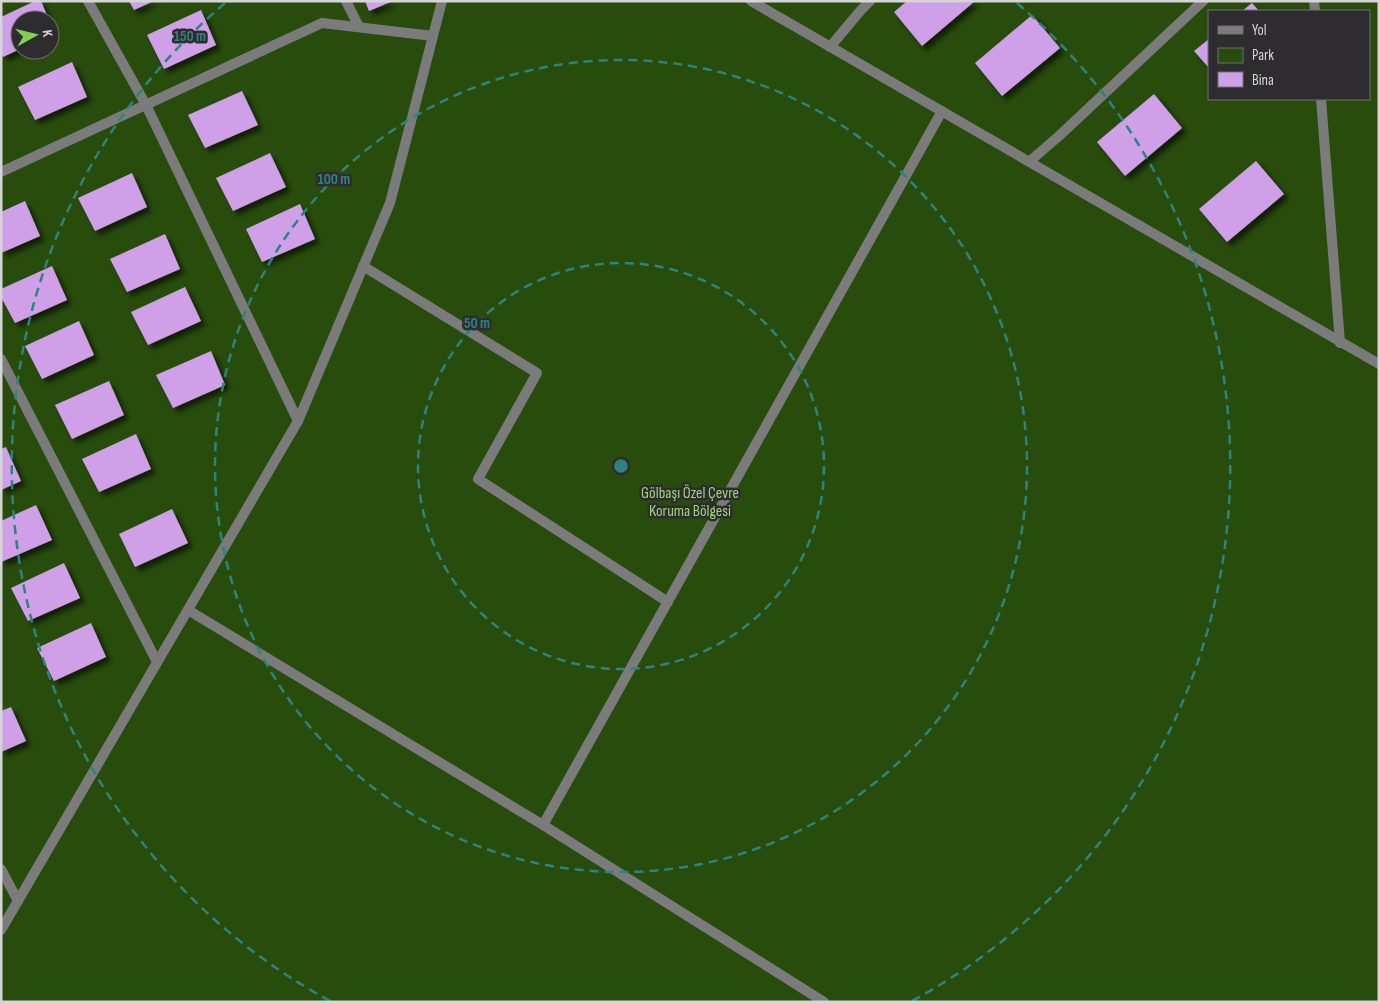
<svg xmlns="http://www.w3.org/2000/svg" width="1380" height="1003" font-family="'Sofia Sans Condensed',sans-serif">
<style>
.green{fill:#284c0c;fill-rule:evenodd}
.building{fill:#cfa0e7;filter:url(#shadow)}
.lines{fill:none;stroke-linecap:round;stroke-linejoin:round}
.minor{stroke:#7c7b7c;stroke-width:10}
.ring{fill:none;stroke:#2d847e;stroke-width:2.5;stroke-dasharray:9 6}
.labels{text-anchor:middle;stroke-width:5;stroke-linejoin:round;paint-order:stroke}
.park-label{font-size:16px;fill:#9ad677;stroke:#2f2c30}
.centre{fill:#2d847e;stroke:#2f2c30;stroke-width:2.5}
.ring-label{font-size:15px;text-anchor:middle;font-weight:bold;fill:#2d847e;stroke:#2f2c30;stroke-width:5;stroke-linejoin:round;paint-order:stroke}
</style>
<defs>
<filter id="shadow"><feDropShadow dx="4.5" dy="4.5" stdDeviation="2.5" flood-color="#0009"/></filter>
</defs>
<rect width="100%" height="100%" fill="#2f2c30"/>
<path class="green" d="M1 1H1379V1002H1ZM1209 11H1369V99H1209ZM20 20H50V50H20Z"/>
<g class="building">
<polygon points="35,1 41,1 49,20 20,20 20,49 3,57 1,54 1,17"/>
<polygon points="129,1 154,1 134,10"/>
<polygon points="365,1 393,1 369,11"/>
<polygon points="907,1 975,1 922,46 894,12"/>
<polygon points="1252,3 1259,11 1242,11"/>
<polygon points="201,10 216,45 164,69 147,35"/>
<polygon points="1032,15 1060,48 1002,96 975,63"/>
<polygon points="1209,39 1209,68 1194,51"/>
<polygon points="72,62 87,97 35,120 18,87"/>
<polygon points="242,91 258,125 205,148 188,115"/>
<polygon points="1154,94 1182,128 1125,176 1097,142"/>
<polygon points="270,153 286,187 233,211 216,178"/>
<polygon points="1256,161 1284,194 1227,242 1199,209"/>
<polygon points="132,173 147,207 95,231 78,198"/>
<polygon points="25,201 40,236 1,253 1,212"/>
<polygon points="300,204 315,239 262,262 246,229"/>
<polygon points="165,234 180,269 127,292 110,259"/>
<polygon points="52,266 67,300 15,323 1,297 1,289"/>
<polygon points="185,287 201,321 148,345 131,312"/>
<polygon points="79,321 94,355 42,379 25,346"/>
<polygon points="211,351 225,385 173,408 156,375"/>
<polygon points="109,381 124,415 72,439 55,405"/>
<polygon points="136,434 151,469 99,492 82,459"/>
<polygon points="6,447 21,481 1,490 1,449"/>
<polygon points="36,505 52,540 1,562 1,521"/>
<polygon points="172,509 188,543 135,567 119,534"/>
<polygon points="64,563 80,598 28,621 11,588"/>
<polygon points="91,623 106,657 54,681 37,648"/>
<polygon points="11,707 26,741 1,752 1,711"/>
</g>
<g class="lines">
<g class="minor">
<polyline points="88,1 146,105 298,421"/>
<polyline points="346,1 359,27"/>
<polyline points="751,1 1379,364"/>
<polyline points="1314,1 1315,11"/>
<polyline points="830,47 861,10 870,1"/>
<polyline points="1321,99 1340,343"/>
<polyline points="1030,161 1059,136 1203,1"/>
<polyline points="1,172 322,23 433,36"/>
<polyline points="363,266 537,373 478,479 668,602"/>
<polyline points="1,359 157,662"/>
<polyline points="188,610 543,825 824,1002"/>
<polyline points="543,825 942,111"/>
<polyline points="1,869 18,901"/>
<polyline points="1,930 298,421 390,203 442,1"/>
</g>
</g>
<g class="ring">
<circle cx="621" cy="466" r="203"/>
<circle cx="621" cy="466" r="406"/>
<path d="M330 1001A609 609 0 0 1 225 3M1017 3A609 609 0 0 1 912 1001"/>
</g>
<g class="labels">
<g class="park-label">
<text x="690" y="498">Gölbaşı Özel Çevre<tspan x="690" dy="18">Koruma Bölgesi</tspan></text>
</g>
</g>
<circle cx="621" cy="466" r="8" class="centre"/>
<g class="ring-label">
<text x="190" y="41">150 m</text>
<text x="334" y="184">100 m</text>
<text x="477" y="328">50 m</text>
</g>
<rect width="1380" height="1003" fill="none" stroke="#d5d4d6" stroke-width="5"/>
<rect x="1208" y="10" width="162" height="90" fill="#2f2c30" stroke="#716f72"/>
<rect x="1218" y="26" width="25" height="8" fill="#7c7b7c" stroke="#716f72"/>
<text x="1252" y="35" font-size="15" fill="#d5d4d6">Yol</text>
<rect x="1218" y="48" width="25" height="15" fill="#284c0c" stroke="#716f72"/>
<text x="1252" y="60" font-size="15" fill="#d5d4d6">Park</text>
<rect x="1218" y="72" width="25" height="15" fill="#cfa0e7" stroke="#716f72"/>
<text x="1252" y="85" font-size="15" fill="#d5d4d6">Bina</text>
<g transform="translate(35 35) rotate(82)"><circle r="24" fill="#2f2c30" stroke="#716f72"/>
<path d="M0-4L9 19L0 12L-9 19Z" fill="#82d04f"/>
<text y="-8" font-size="14" font-weight="bold" text-anchor="middle" fill="#d5d4d6">K</text>
</g>
</svg>
